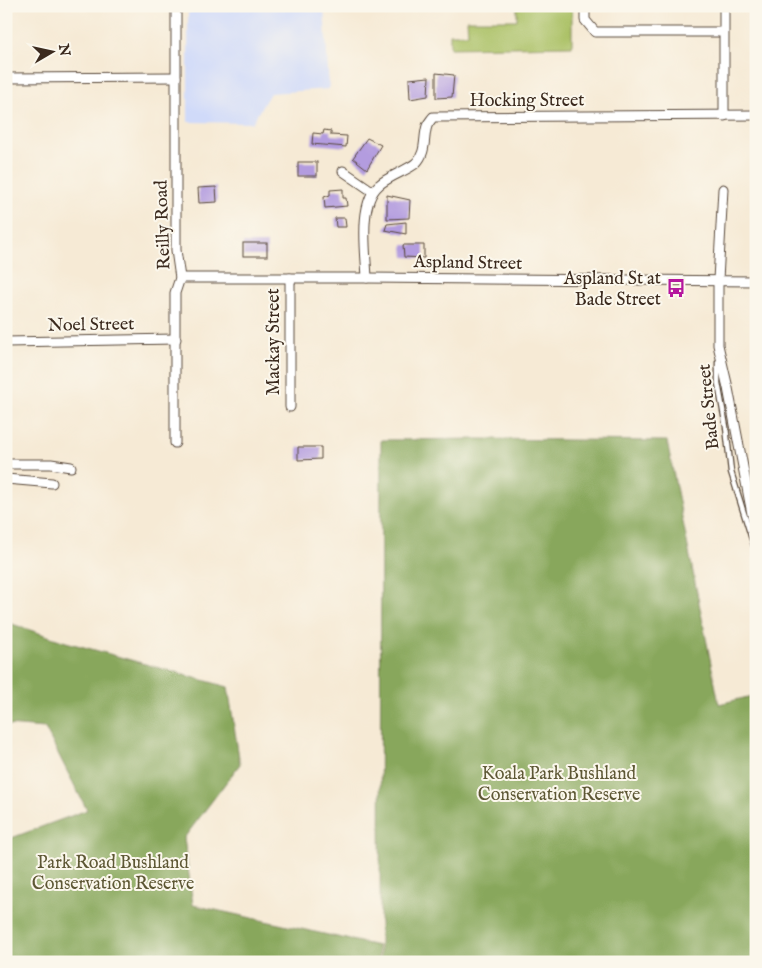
<svg xmlns="http://www.w3.org/2000/svg" width="762" height="968" font-family="'IM FELL English',serif">
<style>
.built{fill:#d0daf9}
.green{fill:#abc166;stroke:#737642}
.forest{fill:#88a75b;stroke:#62683c}
.building{fill:#b39cdf}
.lines{fill:none;stroke-linecap:round;stroke-linejoin:round}
.lane-casing{stroke:#574739;stroke-width:7}
.street-casing{stroke:#574739;stroke-width:11}
.lane{stroke:#fff;stroke-width:4.5}
.street{stroke:#fff;stroke-width:9}
.labels{text-anchor:middle;stroke-width:4;stroke-linejoin:round;paint-order:stroke}
.street-label{font-size:18px;fill:#3b2a1e;stroke:#fbf7ec}
.poi-label{font-size:18px;fill:#3b2a1e;stroke:#fbf7ec;text-anchor:end}
.park-label{font-size:18px;fill:#5d5734;stroke:#fbf7ec}
</style>
<rect width="100%" height="100%" fill="#fbf7ec"/>
<filter id="ink" filterUnits="userSpaceOnUse"><feTurbulence type="fractalNoise" baseFrequency=".02" numOctaves="2"/><feDisplacementMap in="SourceGraphic" scale="10" xChannelSelector="R" yChannelSelector="G"/><feConvolveMatrix kernelMatrix="1 2 1 2 8 2 1 2 1" color-interpolation-filters="sRGB"/></filter>
<filter id="wash" filterUnits="userSpaceOnUse"><feTurbulence type="fractalNoise" baseFrequency=".0096" numOctaves="4" result="noise"/><feDisplacementMap in="SourceGraphic" scale="20" xChannelSelector="R" yChannelSelector="G"/><feGaussianBlur stdDeviation="1.12" result="paint"/><feColorMatrix in="noise" values="0 0 0 0 0 0 0 0 0 0 0 0 0 0 0 0 0 1.4 0 .05"/><feComposite in="paint" operator="in"/></filter>
<g filter="url(#wash)">
<rect width="100%" height="100%" fill="#f6ead5"/>
<polygon class="built" points="196,6 324,6 329,89 270,93 252,123 188,122 188,13"/>
<polygon class="green" points="517,6 572,6 572,46 450,48 450,34 468,34 467,20 517,20"/>
<g class="forest">
<polygon points="480,439 667,441 719,704 756,695 756,962 380,962 381,440"/>
<polygon points="6,622 66,642 228,687 240,764 184,838 193,905 378,946 378,962 6,962 6,840 87,810 45,728 6,725"/>
</g>
<g id="blocks">
<g class="building">
<polygon points="436,73 454,75 452,97 436,98"/>
<polygon points="429,77 428,96 410,99 409,79"/>
<polygon points="324,130 331,131 331,135 347,136 346,147 312,144 313,133 323,134"/>
<polygon points="367,138 381,145 367,169 353,158"/>
<rect x="298" y="162" width="19" height="14"/>
<polygon points="216,187 217,202 199,203 198,188"/>
<polygon points="343,189 343,198 346,198 347,206 325,208 324,197 330,195 330,190"/>
<polygon points="387,195 410,200 409,218 387,219"/>
<polygon points="335,218 345,218 346,227 336,227"/>
<polygon points="406,222 406,234 385,230 387,224"/>
<rect x="243" y="243" width="24" height="13"/>
<polygon points="403,245 424,245 424,258 404,257"/>
<polygon points="298,447 321,447 321,459 298,460"/>
</g>
</g>
</g>
<g filter="url(#ink)">
<use href="#blocks" fill-opacity="0" stroke="#574739" stroke-width="1"/>
<g class="lines">
<g class="lane-casing">
<polyline id="lane" points="718,362 718,383 726,427 731,472 756,552"/>
</g>
<g class="street-casing">
<g id="street">
<polyline points="585,6 585,20 595,32 723,32"/>
<polyline points="724,6 724,116"/>
<polyline points="6,78 176,77"/>
<polyline points="343,171 372,191"/>
<polyline points="723,189 718,280 718,345 728,388 756,535"/>
<polyline points="180,278 367,278 756,281"/>
<path d="M367 278C366 252 358 203 379 185 389 176 408 170 416 163 427 152 423 138 427 126 428 123 431 120 433 117L756 115"/>
<polyline points="6,342 176,339"/>
<polyline points="290,407 290,278"/>
<polyline points="175,443 175,293 180,278 176,250 176,6"/>
<polyline points="6,464 51,464 71,467"/>
<polyline points="6,479 52,483"/>
</g>
</g>
<use href="#lane" class="lane"/>
<use href="#street" class="street"/>
</g>
</g>
<defs>
<g id="bus-bare" transform="scale(1.5)"><path d="M-5-6H5V4H4V6H2V4H-2V6H-4V4H-5ZM-3.5-4V0h7V-4ZM-3.5 1.2v1.5H-2V1.2ZM2 1.2v1.5H3.5V1.2Z" fill="#b5179e" stroke="#fbf7ec" stroke-width="2.5" paint-order="stroke"/></g>
</defs>
<g fill-rule="evenodd">
<use href="#bus-bare" x="676" y="288"/>
</g>
<g class="labels">
<g class="street-label">
<text x="527" y="106">Hocking Street</text>
<text transform="translate(162 225) rotate(-92)" y="6">Reilly Road</text>
<text transform="translate(468 262) rotate(1)" y="6">Aspland Street</text>
<text transform="translate(91 324) rotate(-1)" y="6">Noel Street</text>
<text transform="translate(273 342) rotate(-90)" y="6">Mackay Street</text>
<text transform="translate(708 407) rotate(-96)" y="6">Bade Street</text>
</g>
<g class="poi-label">
<text x="661" y="284">Aspland St at<tspan x="661" dy="21">Bade Street</tspan></text>
</g>
<g class="park-label">
<text x="559" y="779">Koala Park Bushland<tspan x="559" dy="21">Conservation Reserve</tspan></text>
<text x="113" y="868">Park Road Bushland<tspan x="113" dy="21">Conservation Reserve</tspan></text>
</g>
</g>
<rect width="762" height="968" fill="none" stroke="#fbf7ec" stroke-width="25"/>
<g transform="translate(52 52) rotate(81)" stroke="#fbf7ec" stroke-width="4" paint-order="stroke">
<path d="M0-4L9 19L0 12L-9 19Z" fill="#3b2a1e"/>
<text y="-8" font-size="14" font-weight="bold" text-anchor="middle" fill="#3b2a1e">N</text>
</g>
</svg>
